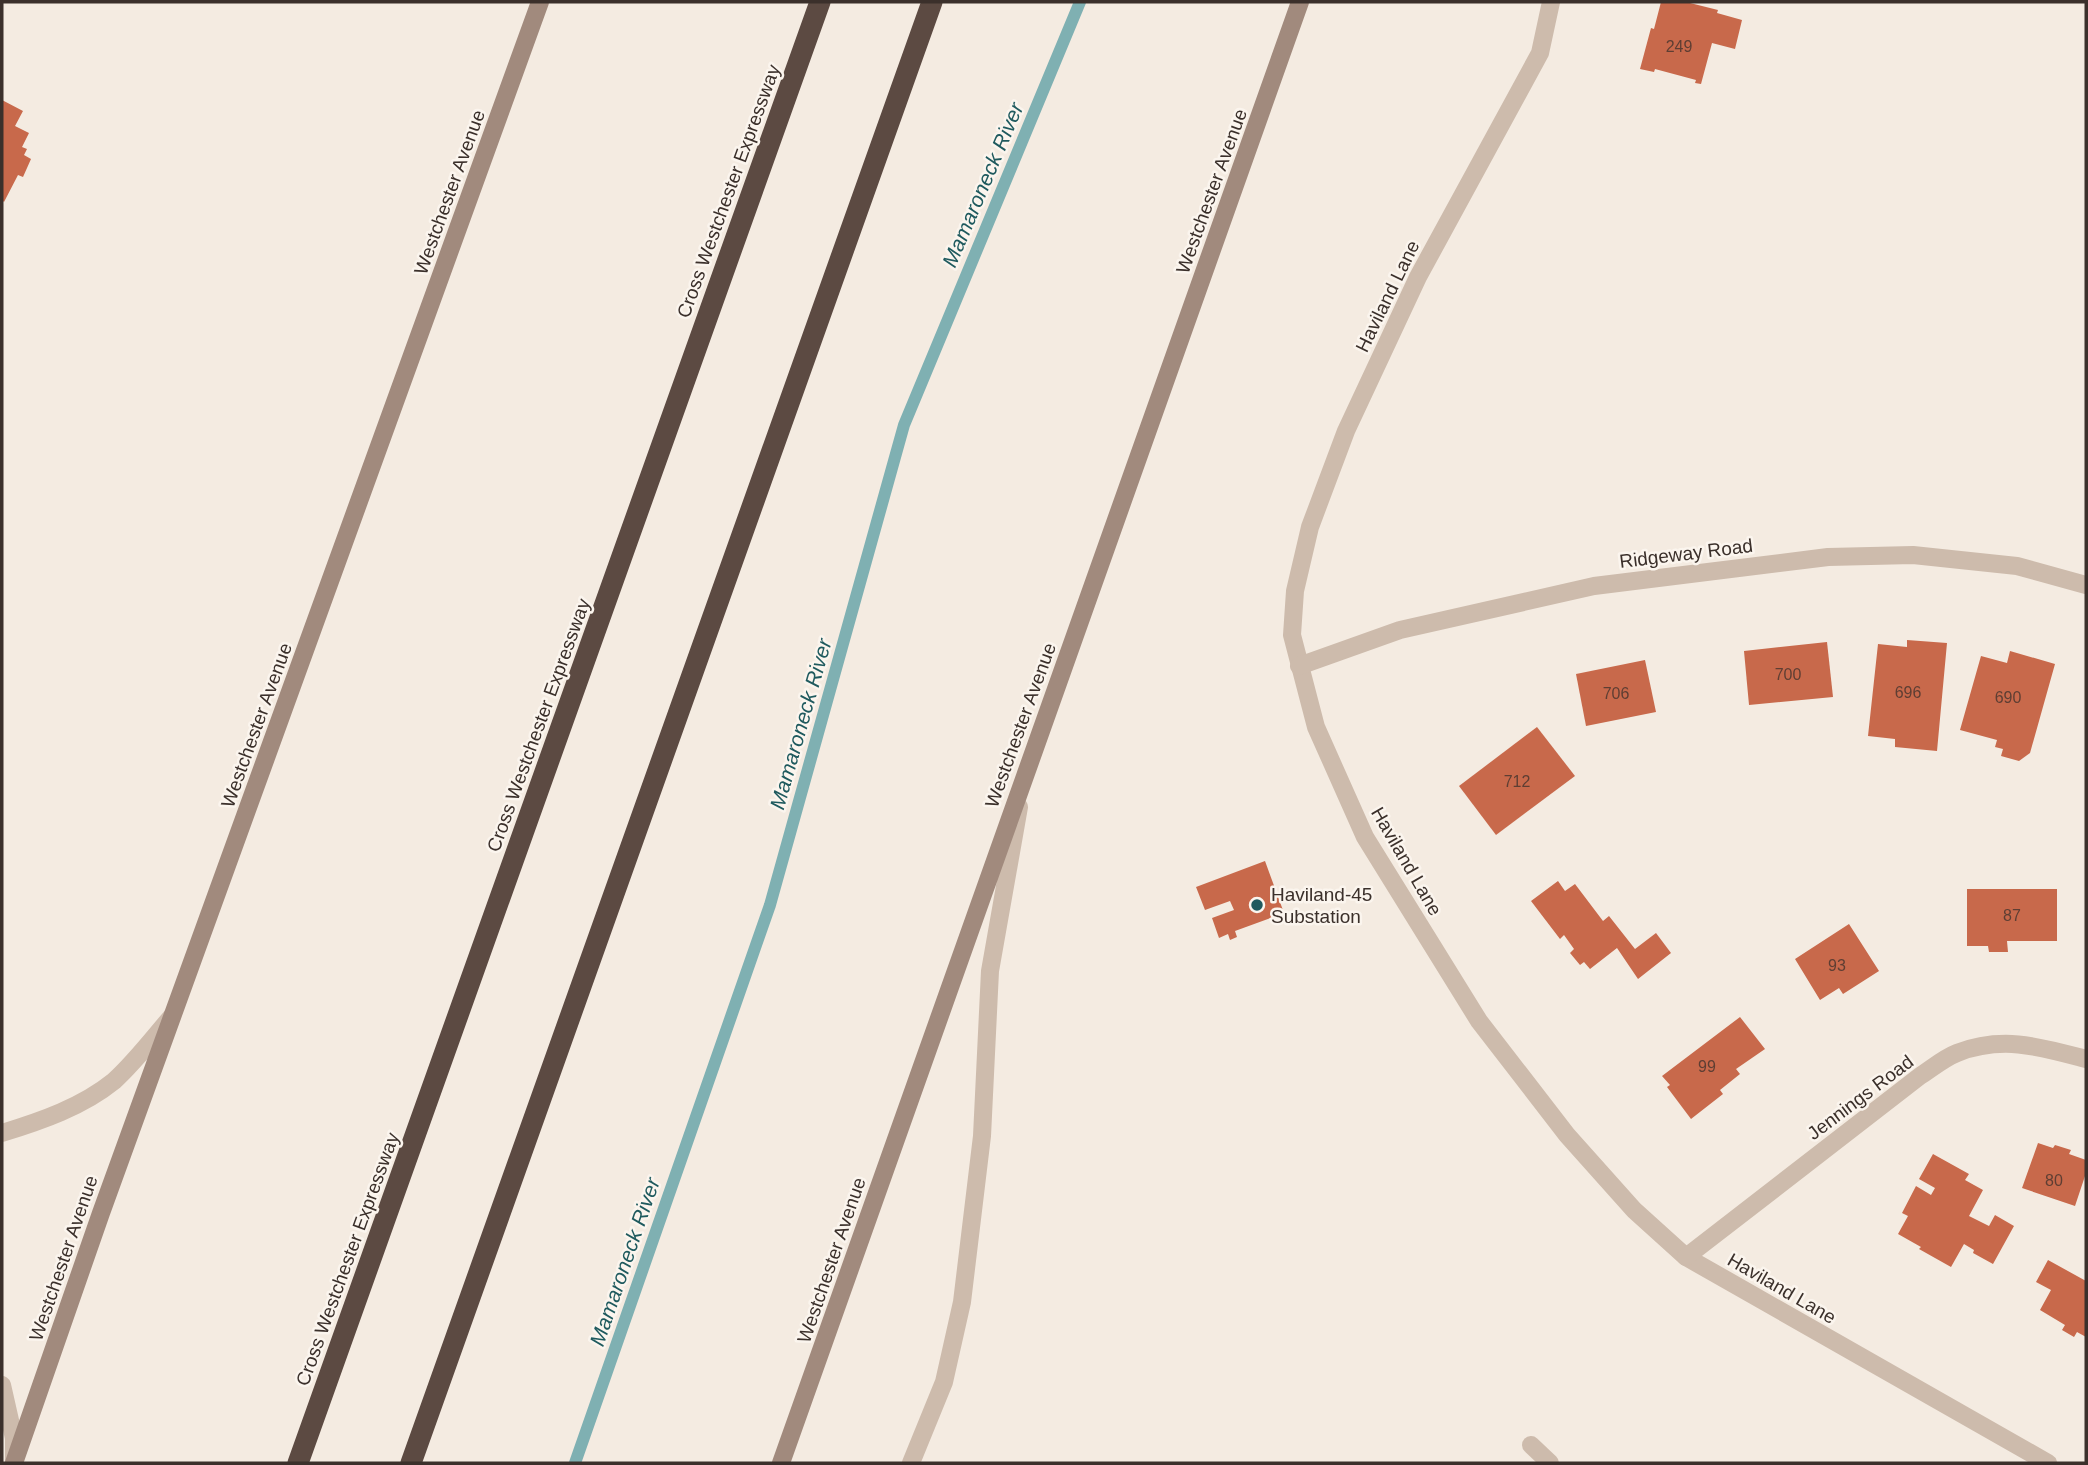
<svg xmlns="http://www.w3.org/2000/svg" width="2088" height="1465" font-family="Arial,sans-serif">
<style>
.lines{fill:none;stroke-linecap:round;stroke-linejoin:round}
.stream{stroke:#7fb0b2;stroke-width:12}
.building{fill:#c8694b}
.lane{stroke:#cdbbac;stroke-width:18}
.street{stroke:#cdbbac;stroke-width:18}
.secondary{stroke:#a18a7d;stroke-width:18}
.highway{stroke:#5c4a42;stroke-width:21}
.poi-dot{fill:#1f5a5e;stroke:#fbf5ee;stroke-width:2.5}
.labels{text-anchor:middle;stroke-width:5;stroke-linejoin:round;paint-order:stroke}
.number-label{font-size:16px;fill:#5e3e33}
.street-label{font-size:19px;fill:#3b302b;stroke:#fbf5ee}
.poi-label{font-size:19px;fill:#3b302b;stroke:#fbf5ee;text-anchor:start}
.water-label{font-size:21px;font-style:italic;fill:#1f5a5e;stroke:#fbf5ee}
</style>
<rect width="100%" height="100%" fill="#f4ebe1"/>
<g class="lines">
<polyline class="stream" points="575,1463 770,905 904,425 1080,2"/>
</g>
<g class="building">
<polygon points="1661,2 1686,2 1718,10 1717,13 1742,20 1735,49 1712,43 1701,84 1695,83 1696,80 1655,69 1654,72 1640,69 1651,28 1654,29"/>
<polygon points="2,100 23,111 15,126 29,133 22,147 27,149 24,155 31,159 23,177 18,175 4,202 2,200"/>
<polygon points="1907,640 1947,643 1937,751 1895,747 1895,739 1868,736 1878,644 1907,647"/>
<polygon points="1827,642 1833,697 1749,705 1744,651"/>
<polygon points="2010,651 2055,664 2030,753 2019,761 2001,756 2003,749 1995,747 1997,740 1960,730 1981,656 2007,663"/>
<polygon points="1645,660 1656,712 1586,726 1576,674"/>
<polygon points="1537,727 1575,776 1496,835 1459,786"/>
<polygon points="1265,861 1284,913 1235,931 1237,937 1230,940 1228,934 1219,938 1212,918 1234,910 1230,901 1205,910 1196,887"/>
<polygon points="1558,881 1565,891 1575,884 1603,921 1609,916 1635,949 1656,933 1671,953 1638,979 1617,948 1590,969 1584,962 1580,965 1570,953 1574,949 1564,935 1560,939 1531,901"/>
<polygon points="1967,889 2057,889 2057,941 2007,941 2008,952 1989,952 1988,946 1967,946"/>
<polygon points="1849,924 1879,971 1843,994 1839,988 1820,1000 1795,959"/>
<polygon points="1740,1017 1765,1049 1736,1069 1740,1074 1720,1090 1723,1094 1691,1119 1667,1087 1670,1085 1662,1076"/>
<polygon points="2038,1143 2053,1148 2055,1145 2071,1150 2069,1154 2086,1160 2086,1173 2075,1206 2022,1188"/>
<polygon points="1933,1154 1969,1174 1965,1180 1983,1190 1969,1216 1989,1226 1995,1215 2014,1226 1993,1264 1973,1253 1974,1250 1964,1244 1951,1267 1919,1249 1921,1247 1898,1234 1908,1216 1902,1213 1916,1186 1931,1195 1935,1188 1919,1179"/>
<polygon points="2048,1260 2086,1281 2086,1337 2077,1332 2074,1337 2062,1330 2065,1325 2040,1310 2051,1290 2036,1282"/>
</g>
<g class="lines">
<g class="lane">
<polyline points="1531,1445 1550,1463"/>
<polyline points="911,1463 944,1382 962,1302 982,1136 990,971 1019,807"/>
</g>
<g class="street">
<polyline points="1551,2 1540,53 1418,277 1346,431 1310,527 1295,591 1292,635 1316,727 1365,837 1479,1021 1567,1135 1634,1210 1686,1257 2048,1463"/>
<polyline points="1299,666 1400,630 1594,586 1828,557 1913,555 2017,566 2086,585"/>
<path d="M2 1133C41 1121 82 1107 114 1081 135 1062 154 1037 172 1016"/>
<path d="M1686 1257 1920 1076C1931 1069 1944 1058 1957 1053 2003 1035 2041 1047 2086 1059"/>
<polyline points="2,1385 14,1438 14,1460"/>
</g>
<g class="secondary">
<polyline points="14,1463 101,1213 540,2"/>
<polyline points="781,1463 1300,2"/>
</g>
<g class="highway">
<polyline points="298,1463 820,2"/>
<polyline points="411,1463 932,2"/>
</g>
</g>
<circle class="poi-dot" cx="1257" cy="905" r="7"/>
<g class="labels">
<g class="number-label">
<text x="1679" y="52">249</text>
<text x="1788" y="680">700</text>
<text x="1908" y="698">696</text>
<text x="1616" y="699">706</text>
<text x="2008" y="703">690</text>
<text x="1517" y="787">712</text>
<text x="2012" y="921">87</text>
<text x="1837" y="971">93</text>
<text x="1707" y="1072">99</text>
<text x="2054" y="1186">80</text>
</g>
<g class="street-label">
<text transform="translate(728 191) rotate(-70)" y="7">Cross Westchester Expressway</text>
<text transform="translate(1211 191) rotate(-70)" y="7">Westchester Avenue</text>
<text transform="translate(449 192) rotate(-70)" y="7">Westchester Avenue</text>
<text transform="translate(1387 296) rotate(-64)" y="7">Haviland Lane</text>
<text transform="translate(1686 553) rotate(-7)" y="7">Ridgeway Road</text>
<text transform="translate(256 725) rotate(-70)" y="7">Westchester Avenue</text>
<text transform="translate(538 725) rotate(-70)" y="7">Cross Westchester Expressway</text>
<text transform="translate(1020 725) rotate(-70)" y="7">Westchester Avenue</text>
<text transform="translate(1407 861) rotate(60)" y="7">Haviland Lane</text>
<text transform="translate(1860 1097) rotate(-37)" y="7">Jennings Road</text>
<text transform="translate(63 1258) rotate(-71)" y="7">Westchester Avenue</text>
<text transform="translate(347 1259) rotate(-70)" y="7">Cross Westchester Expressway</text>
<text transform="translate(831 1260) rotate(-71)" y="7">Westchester Avenue</text>
<text transform="translate(1782 1288) rotate(30)" y="7">Haviland Lane</text>
</g>
<g class="poi-label">
<text x="1271" y="901">Haviland-45<tspan x="1271" dy="22">Substation</tspan></text>
</g>
<g class="water-label">
<text transform="translate(983 185) rotate(-67)" y="7">Mamaroneck River</text>
<text transform="translate(801 724) rotate(-74)" y="7">Mamaroneck River</text>
<text transform="translate(625 1262) rotate(-71)" y="7">Mamaroneck River</text>
</g>
</g>
<rect width="2088" height="1465" fill="none" stroke="#3b302b" stroke-width="7"/>
</svg>
